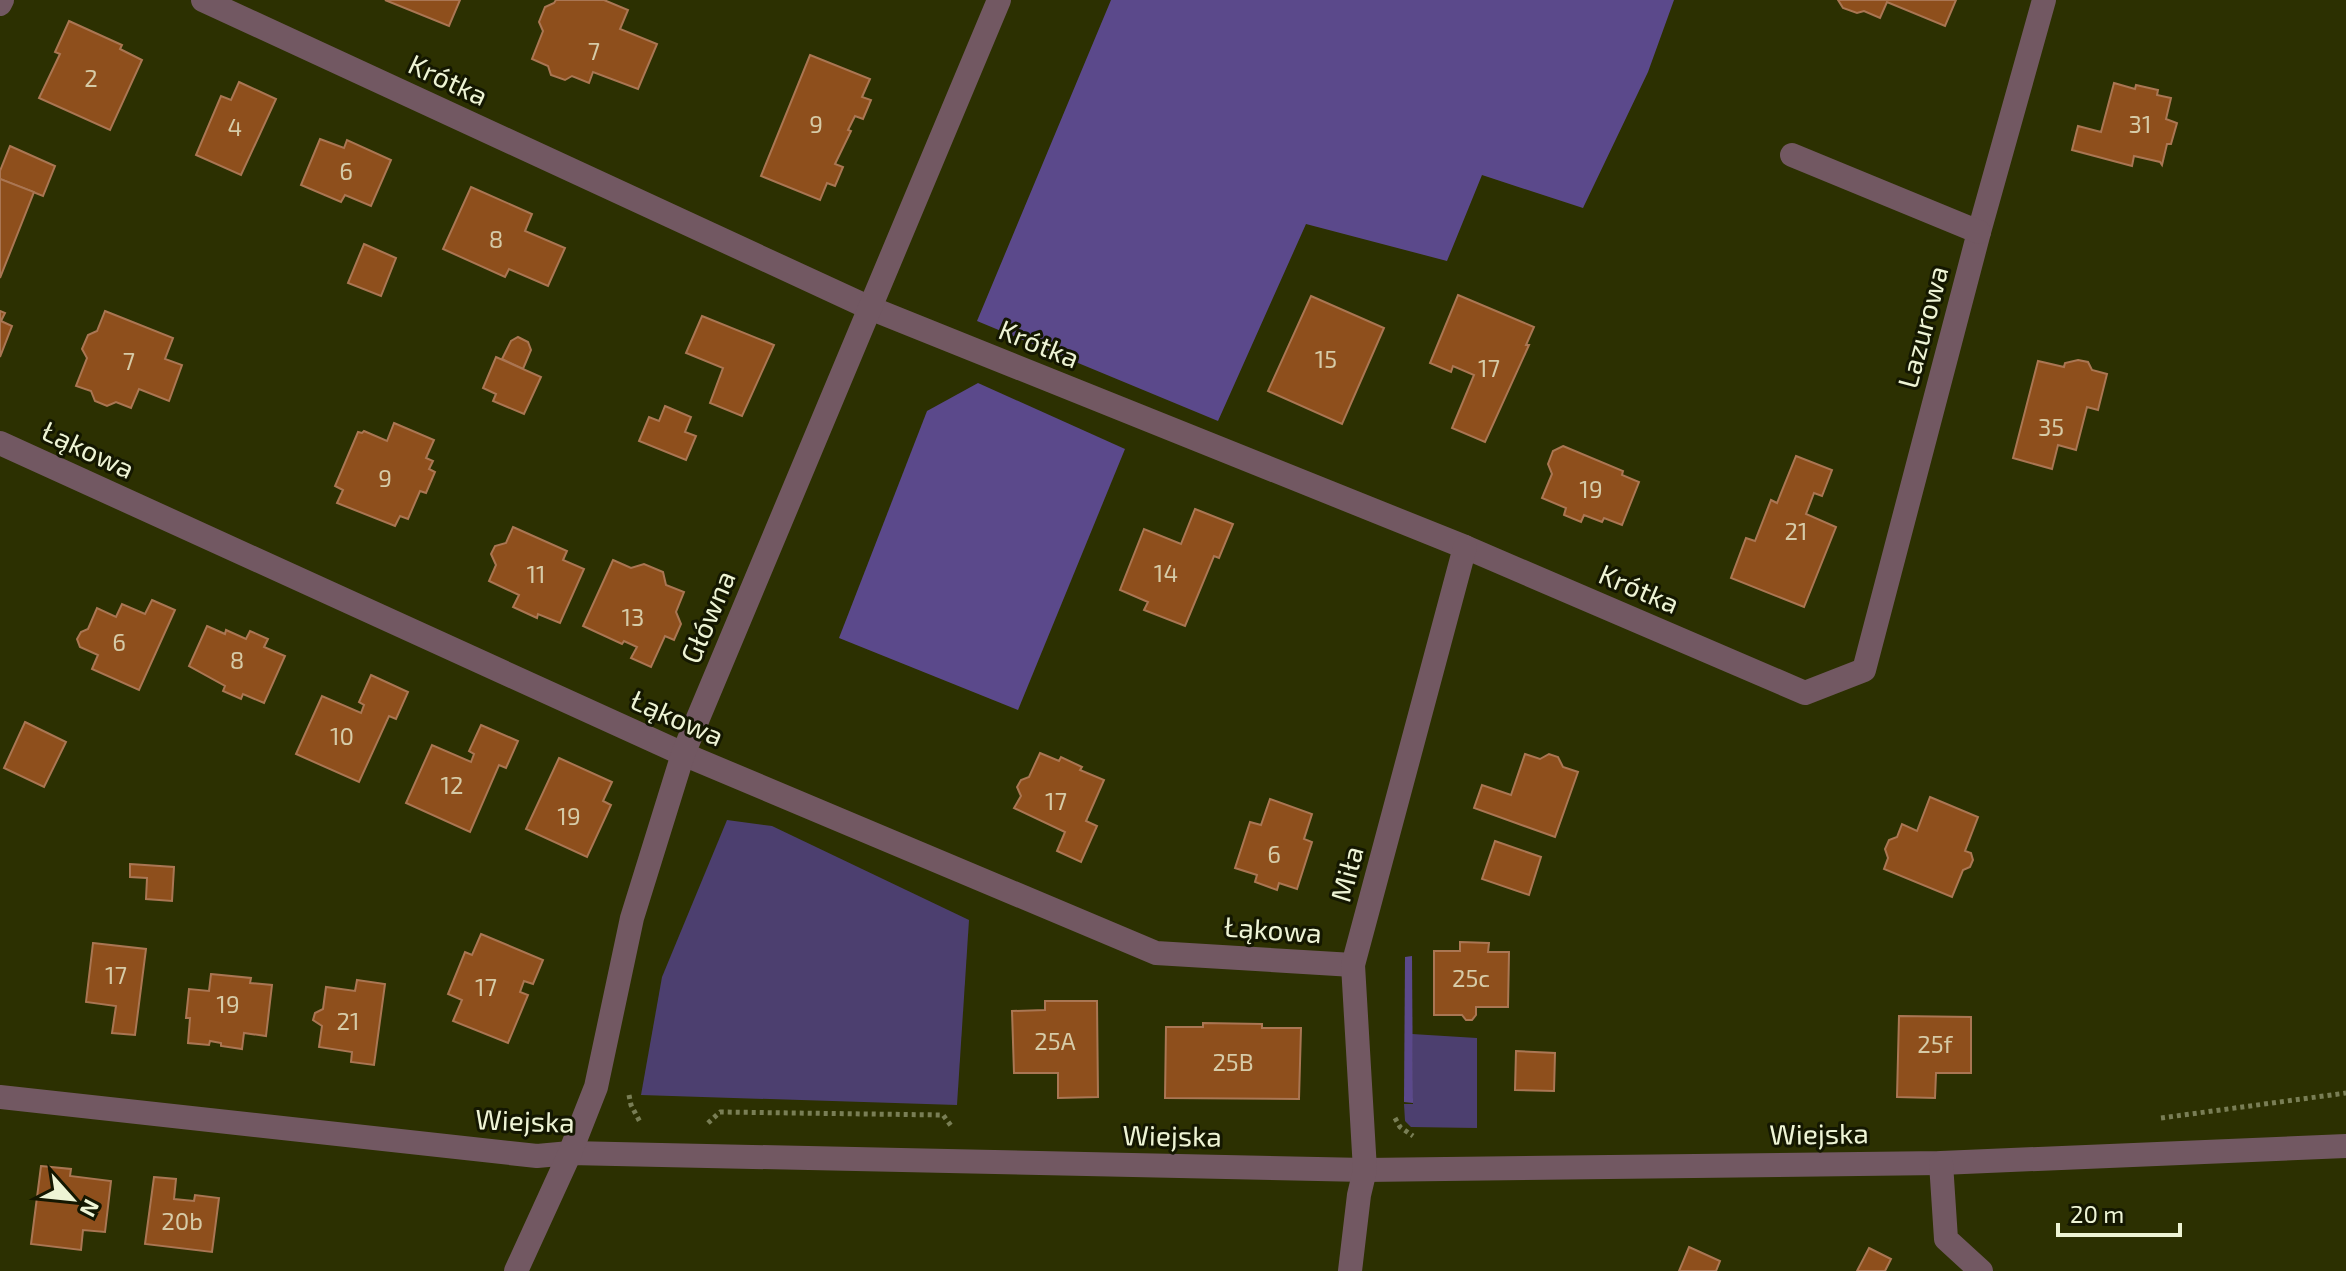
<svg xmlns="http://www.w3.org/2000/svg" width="2346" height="1271" font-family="'Exo 2',sans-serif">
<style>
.green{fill:#4c3f6f}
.forest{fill:#5b498b}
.building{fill:#8e4f1c;stroke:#aa7653;stroke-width:2}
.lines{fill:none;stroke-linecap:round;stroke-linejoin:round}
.path{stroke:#797e55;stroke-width:5;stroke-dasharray:4 4;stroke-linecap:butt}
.minor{stroke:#725862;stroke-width:24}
.labels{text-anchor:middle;stroke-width:6;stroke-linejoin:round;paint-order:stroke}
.number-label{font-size:24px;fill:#d6cba7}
.street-label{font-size:28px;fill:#eef4d5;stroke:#141701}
</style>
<rect width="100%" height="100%" fill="#2c3001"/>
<g class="green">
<polygon points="727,820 772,826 969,920 957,1105 641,1095 662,977"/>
<polygon points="1412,1034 1477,1038 1477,1128 1411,1127 1405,1121 1404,1104 1413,1104"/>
</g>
<g class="forest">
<polygon points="1111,0 1674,0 1648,72 1583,208 1482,175 1447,261 1306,224 1218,421 977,321"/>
<polygon points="978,383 1125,449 1018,710 839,638 927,411"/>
<polygon points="1412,956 1413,1103 1404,1102 1405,957"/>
</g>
<g class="building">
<polygon points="385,0 460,0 449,26"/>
<polygon points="556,0 604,0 628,10 620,29 657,44 638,89 593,72 589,83 572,76 565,80 551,75 548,66 532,59 543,31 539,22 545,7 554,3"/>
<polygon points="1838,0 1956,0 1945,26 1887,2 1880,18 1864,11 1857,13 1843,8"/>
<polygon points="69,21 122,45 120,49 142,60 110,130 39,98 60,54 55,52"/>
<polygon points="810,55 870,79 862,97 871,100 863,119 855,116 848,130 851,131 835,164 843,167 835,186 827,183 820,200 761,176"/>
<polygon points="239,82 276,99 241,175 196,155 221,96 231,100"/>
<polygon points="2114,83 2135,89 2136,85 2158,90 2157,95 2171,98 2166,119 2177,123 2171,144 2167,144 2162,165 2160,162 2134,156 2132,166 2072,150 2078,126 2101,132"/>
<polygon points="320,139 344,148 347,140 391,160 371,206 345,195 341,202 301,185"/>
<polygon points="10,146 55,166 43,196 0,179 0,171"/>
<polygon points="0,179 34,192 0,278"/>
<polygon points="471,187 532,214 525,231 565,248 548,286 509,269 505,277 443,249"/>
<polygon points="364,244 396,258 381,296 348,283"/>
<polygon points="1458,295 1534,327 1526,345 1529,345 1485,442 1452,428 1474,375 1453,366 1451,372 1430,363"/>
<polygon points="1311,296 1384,328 1342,424 1268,391"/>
<polygon points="0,311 5,313 1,321 12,326 0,357"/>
<polygon points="105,311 173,338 165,359 182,365 169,401 139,389 131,408 116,402 107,406 95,401 91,391 76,386 87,358 82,349 88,335 97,331"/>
<polygon points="702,316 774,345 742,416 710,403 723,368 686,353"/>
<polygon points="518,337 528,342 531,350 523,369 502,359 511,341"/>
<polygon points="496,357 541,377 524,414 493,401 496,394 483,388"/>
<polygon points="2078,360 2088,362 2092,370 2107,374 2098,410 2087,407 2076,450 2058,445 2052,469 2013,458 2038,361 2064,367 2065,363"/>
<polygon points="665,406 691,417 685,432 696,436 686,460 639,441 649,417 659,421"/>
<polygon points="394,423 434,440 426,458 433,461 429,469 435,472 426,493 420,491 408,519 400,516 395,526 337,503 343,490 335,486 358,432 362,433 364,431 387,441"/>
<polygon points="1563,446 1623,471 1622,475 1639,482 1622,525 1604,518 1602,522 1584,515 1581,522 1564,515 1566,508 1542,498 1552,474 1548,464 1553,451"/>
<polygon points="1796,456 1832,470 1822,496 1814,493 1806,514 1836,527 1804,607 1731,578 1746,538 1755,541 1771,500 1777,503"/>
<polygon points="1195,509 1233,524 1219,558 1214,556 1185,626 1144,610 1148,602 1120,590 1144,529 1181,544"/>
<polygon points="513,527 567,551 563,560 584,569 560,623 538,614 537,618 513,607 519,595 489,581 496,565 491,554 495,546 506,543"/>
<polygon points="613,560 631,568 644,564 663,572 666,585 684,592 676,612 681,624 674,640 665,636 651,667 631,658 637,647 624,641 622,644 583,626"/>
<polygon points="152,600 175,610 139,690 92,669 98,655 80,647 77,639 81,632 88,629 97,608 116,617 122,604 145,614"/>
<polygon points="207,626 225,634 226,630 246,639 250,631 268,639 264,647 285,656 264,703 243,694 241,699 223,691 225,686 189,666"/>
<polygon points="371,675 408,692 396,719 389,716 359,782 296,754 322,696 361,713 364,705 359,702"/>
<polygon points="25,722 66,742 44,787 4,768"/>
<polygon points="481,725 518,741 506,768 499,765 470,832 406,803 432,745 471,762 474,754 469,751"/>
<polygon points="1040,753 1059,761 1061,757 1082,767 1080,770 1104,780 1086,821 1097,826 1081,862 1057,851 1065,832 1014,808 1021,796 1017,787 1021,780 1029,777"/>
<polygon points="1525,754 1540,759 1549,754 1558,757 1563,767 1578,772 1555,837 1474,808 1482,785 1511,795"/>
<polygon points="559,758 612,782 603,801 611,805 587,857 526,829"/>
<polygon points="1930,797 1978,817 1965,851 1971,853 1973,860 1970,867 1963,870 1952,897 1884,869 1888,858 1885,849 1889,840 1897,837 1902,824 1917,831"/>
<polygon points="1270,799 1312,814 1304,839 1312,842 1297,889 1279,883 1277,890 1255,882 1257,875 1235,868 1250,822 1261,825"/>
<polygon points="1495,841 1541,857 1529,895 1482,879"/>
<polygon points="130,864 174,867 172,901 146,899 147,878 130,877"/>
<polygon points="481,934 543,960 533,984 524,981 520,992 528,995 508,1043 453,1021 462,1000 448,994 465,952 472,955"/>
<polygon points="1460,942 1489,943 1488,952 1509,952 1508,1007 1476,1007 1476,1015 1472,1020 1466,1020 1462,1015 1434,1015 1434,951 1460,951"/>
<polygon points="93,943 146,949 135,1035 112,1033 116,1006 86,1002"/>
<polygon points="211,974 251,978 250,983 272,985 266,1036 244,1033 242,1049 221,1046 221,1043 210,1041 209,1045 188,1043 190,1018 186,1018 189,989 209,991"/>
<polygon points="357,980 385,984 374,1065 351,1062 352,1052 319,1047 322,1026 313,1020 315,1013 323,1009 326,987 355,991"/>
<polygon points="1045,1001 1097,1001 1098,1097 1058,1098 1058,1073 1014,1073 1012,1011 1045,1010"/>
<polygon points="1899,1016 1971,1017 1971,1073 1936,1073 1935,1098 1897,1097"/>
<polygon points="1203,1023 1262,1024 1262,1028 1301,1028 1299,1099 1165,1098 1166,1027 1203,1027"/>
<polygon points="1516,1051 1555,1053 1554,1091 1515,1090"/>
<polygon points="41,1166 71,1169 70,1176 111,1181 105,1232 83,1230 81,1250 31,1244"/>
<polygon points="154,1177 176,1179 174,1199 194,1201 195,1195 219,1198 212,1252 145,1244"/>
<polygon points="1689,1247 1720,1261 1716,1271 1679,1271"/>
<polygon points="1869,1248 1891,1259 1885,1271 1857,1271"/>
</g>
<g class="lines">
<g class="path">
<polyline points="629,1095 631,1105 640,1122"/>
<polyline points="1395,1118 1400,1127 1413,1136"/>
<polyline points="2161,1118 2346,1093"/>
<polyline points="708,1123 720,1112 943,1115 952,1127"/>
</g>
<g class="minor">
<polyline points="203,0 870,308 1465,547 1805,693 1864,670 1979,232 2044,0"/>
<polyline points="0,4 2,0"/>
<polyline points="1792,155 1979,232"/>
<polyline points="0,443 683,754 1156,953 1353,965"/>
<polyline points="0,1097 537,1156 570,1153 1365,1170 1941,1163 2346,1146"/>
<polyline points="1941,1163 1946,1239 1981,1271"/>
<polyline points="516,1271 570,1153 596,1087 632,918 683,754 999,0"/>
<polyline points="1350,1271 1359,1195 1365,1170 1353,965 1465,547"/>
</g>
</g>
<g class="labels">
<g class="number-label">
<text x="594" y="60">7</text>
<text x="91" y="87">2</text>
<text x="816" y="133">9</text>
<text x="2140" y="133">31</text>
<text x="235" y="136">4</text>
<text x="346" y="180">6</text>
<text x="496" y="248">8</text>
<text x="1326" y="368">15</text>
<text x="129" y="370">7</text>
<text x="1489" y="377">17</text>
<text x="2051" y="436">35</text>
<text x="385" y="487">9</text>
<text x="1591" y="498">19</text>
<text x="1796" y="540">21</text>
<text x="1166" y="582">14</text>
<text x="536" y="583">11</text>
<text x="633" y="626">13</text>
<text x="119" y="651">6</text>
<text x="237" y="669">8</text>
<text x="342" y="745">10</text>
<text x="452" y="794">12</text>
<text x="1056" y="810">17</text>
<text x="569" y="825">19</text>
<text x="1274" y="863">6</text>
<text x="116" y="984">17</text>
<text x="1471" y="987">25c</text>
<text x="486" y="996">17</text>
<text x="228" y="1013">19</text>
<text x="348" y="1030">21</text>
<text x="1055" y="1050">25A</text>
<text x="1935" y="1053">25f</text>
<text x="1233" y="1071">25B</text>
<text x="182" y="1230">20b</text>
</g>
<g class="street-label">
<text transform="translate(448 80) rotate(25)" y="10">Krótka</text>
<text transform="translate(1923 327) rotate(-75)" y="10">Lazurowa</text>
<text transform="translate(1039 344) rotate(22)" y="10">Krótka</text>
<text transform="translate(88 450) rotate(25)" y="10">Łąkowa</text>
<text transform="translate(1639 589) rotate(23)" y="10">Krótka</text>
<text transform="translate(708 617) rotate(-67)" y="10">Główna</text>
<text transform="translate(677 718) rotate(24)" y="10">Łąkowa</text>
<text transform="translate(1347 874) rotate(-75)" y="10">Miła</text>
<text transform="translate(1273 930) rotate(4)" y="10">Łąkowa</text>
<text transform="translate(525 1121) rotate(2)" y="10">Wiejska</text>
<text transform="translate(1819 1134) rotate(-1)" y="10">Wiejska</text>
<text transform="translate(1172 1136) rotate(1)" y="10">Wiejska</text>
</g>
</g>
<g transform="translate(72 1199) rotate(117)" stroke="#141701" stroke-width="6" paint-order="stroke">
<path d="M0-6L14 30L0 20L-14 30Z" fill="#eef4d5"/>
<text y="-12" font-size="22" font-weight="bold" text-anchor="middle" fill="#eef4d5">N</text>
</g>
<path d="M2058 1223v12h122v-12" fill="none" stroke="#eef4d5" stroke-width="4"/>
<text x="2070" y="1223" font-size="24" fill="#eef4d5" stroke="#141701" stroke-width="6" paint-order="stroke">20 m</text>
</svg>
